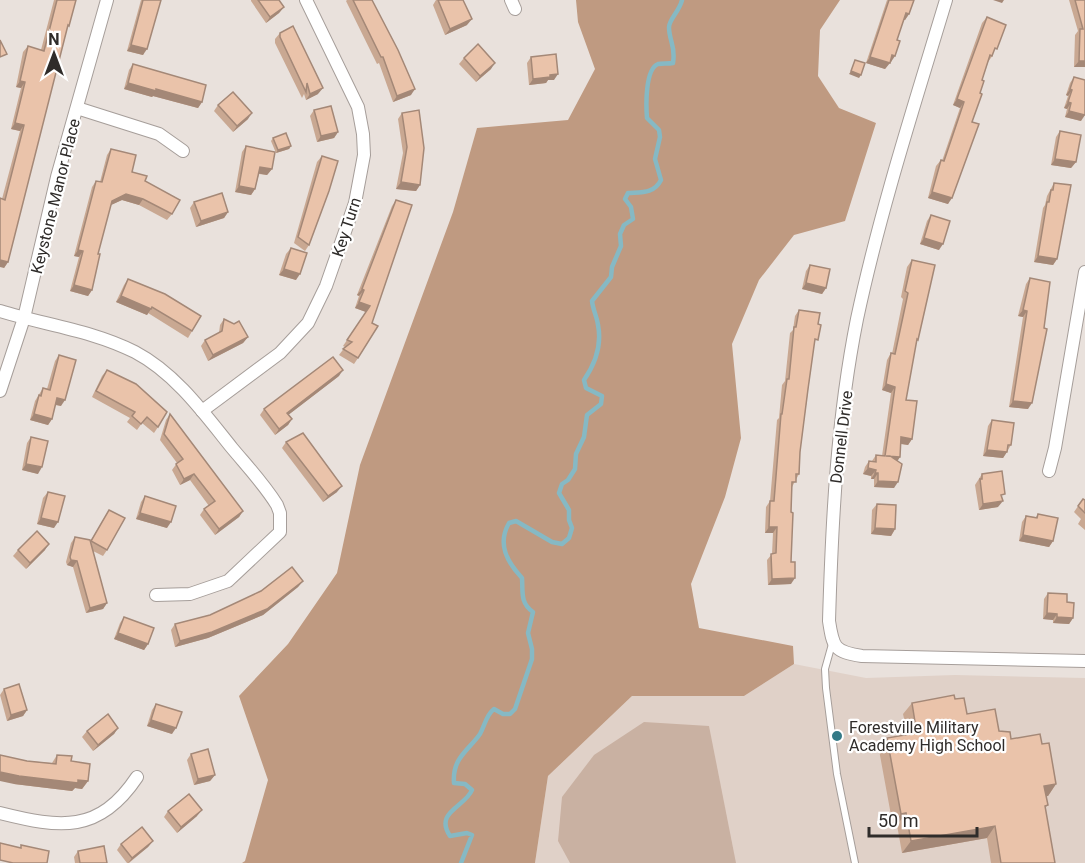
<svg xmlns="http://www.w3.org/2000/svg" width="1085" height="863" font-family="Roboto,sans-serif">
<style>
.built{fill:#e0d1c8}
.green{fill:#c9b1a2}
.forest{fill:#bf9a81}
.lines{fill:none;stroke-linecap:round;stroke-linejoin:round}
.stream{stroke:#86b9c4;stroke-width:4.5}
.lane-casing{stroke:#a69e9a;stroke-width:8}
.street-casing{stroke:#a69e9a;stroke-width:14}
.lane{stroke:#fff;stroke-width:6}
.street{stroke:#fff;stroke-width:12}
.wall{fill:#c9a892}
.shaded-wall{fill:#a48877}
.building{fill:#eac3aa;stroke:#a48877;stroke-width:1.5}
.poi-dot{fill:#347a87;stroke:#fff;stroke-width:2}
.labels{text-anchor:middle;stroke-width:4.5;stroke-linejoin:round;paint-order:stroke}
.street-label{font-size:16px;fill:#2f2c2a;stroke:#fff}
.poi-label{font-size:16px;fill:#2f2c2a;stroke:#fff;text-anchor:start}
</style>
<rect width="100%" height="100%" fill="#e9e1dc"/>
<polygon class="built" points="794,664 866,678 955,675 1085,678 1085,863 535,863 548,776 632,696 744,696"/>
<polygon class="green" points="644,722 709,726 736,863 570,863 558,841 562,797 594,755"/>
<polygon class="forest" points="576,0 840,0 820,30 818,76 839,108 876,123 845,221 794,235 759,280 732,344 741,438 725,497 691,584 699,628 793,646 794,664 744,696 632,696 548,776 535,863 242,863 245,861 268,780 239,696 288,644 337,573 360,465 453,212 477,128 568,120 595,69 578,22"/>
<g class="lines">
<path class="stream" d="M461 863 472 835 467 833 450 836C434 812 465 807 472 790L465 784 454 783C452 758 468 751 480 734 485 725 486 715 494 709L503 714H510L515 709 532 659V649L528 633 533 612C520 603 523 592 522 578 507 562 497 544 509 523L516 521 552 542 562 544 569 538 572 528 569 520V510L559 493 562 484 568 480 575 469 576 454 584 437 587 415 601 404 602 396 586 388 584 380C595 364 602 345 598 325 597 317 593 310 592 301L611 277 612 267 621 246 620 234 624 225 633 219 631 207 625 199 628 193C641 192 654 194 661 180L655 159 660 137 659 130 647 118C646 106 645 69 658 64 662 63 668 64 673 63 676 46 669 41 669 27 669 20 680 10 682 0"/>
<g class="lane-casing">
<polyline id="lane" points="832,644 825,669 826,688 837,774 855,863"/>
</g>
<g class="street-casing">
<g id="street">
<polyline points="511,0 515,9"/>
<path d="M946 0C914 106 880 211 857 319 837 419 832 519 829 621 833 647 834 652 862 656L1085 661"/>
<polyline points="77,108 159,134 183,151"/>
<path d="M0 311C45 325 91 330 135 352 175 373 204 413 232 448 247 466 264 484 277 505L280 513V532L228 581 190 594 156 595"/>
<polyline points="0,391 24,318 57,177 107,0"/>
<polyline points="202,411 280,353 308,323 326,286 355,203 364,155 363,134 358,107 306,0"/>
<polyline points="1049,471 1055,448 1085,272"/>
<path d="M0 813C60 828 99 834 137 777"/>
</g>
</g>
<use href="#lane" class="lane"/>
<use href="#street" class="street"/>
</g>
<g class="wall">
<polygon points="54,0 76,0 66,30 8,262 4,268 2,199 20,131 11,129 21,88 16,87 23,52 28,46 41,50"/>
<polygon points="141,0 161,0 143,55 127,51"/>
<polygon points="251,0 279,0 284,7 279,13 266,23 251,1"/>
<polygon points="347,0 372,0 411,95 393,102 379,63 377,64 346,1"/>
<polygon points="436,0 463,0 467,25 445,35 433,5"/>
<polygon points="887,0 914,0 909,14 905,20 903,20 891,62 890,62 885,69 866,63"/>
<polygon points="1069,0 1085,0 1085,67 1074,67 1075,35 1078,31"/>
<polygon points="987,17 993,55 988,62 982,80 972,122 948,204 928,198 936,166 941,160 942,161 960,108 953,105 982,23"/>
<polygon points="280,33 318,94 306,100 304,94 302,98 275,43 275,39"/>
<polygon points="531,57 554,80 548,80 546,83 529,85 527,63"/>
<polygon points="464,58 491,69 476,82 459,64"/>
<polygon points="133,64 202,102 198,108 153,96 152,97 124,89 129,70"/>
<polygon points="1074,77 1081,121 1065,117 1067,109 1064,108 1068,96 1066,95 1070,83"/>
<polygon points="218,105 248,119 233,132 214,111"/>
<polygon points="314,110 338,132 334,138 317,142 310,116"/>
<polygon points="402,113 420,185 416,191 396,189 403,153 398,119"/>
<polygon points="1060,131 1076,162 1071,168 1051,165 1056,137"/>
<polygon points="273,138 291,146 289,149 276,153 271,141"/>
<polygon points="246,146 272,169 267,175 259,174 255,189 251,195 235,192 242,152"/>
<polygon points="111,149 132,172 145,181 172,214 167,220 139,205 122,200 110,205 98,254 92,290 88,296 70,291 79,257 74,256 92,187 96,181 100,182 107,155"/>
<polygon points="322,156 309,245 305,251 294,243 317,162"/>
<polygon points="1054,183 1057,259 1053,265 1034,262 1043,208 1045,205 1047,196"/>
<polygon points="396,200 358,358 354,364 339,355 345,347 343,346 366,312 355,308 359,296 357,295 392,206"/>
<polygon points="194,202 228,212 224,218 196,227 190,208"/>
<polygon points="931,215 939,250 920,244 927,221"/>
<polygon points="291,248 296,280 279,275 286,254"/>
<polygon points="912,260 916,343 906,400 912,439 908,445 900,444 900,457 897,461 894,488 874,487 874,479 871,479 871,476 863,474 865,467 869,461 872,461 876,455 882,456 891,393 882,390 887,360 891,353 892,354 903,299 901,297 907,267"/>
<polygon points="810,265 826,288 822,294 802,289 806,271"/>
<polygon points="1030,278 1028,409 1009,407 1023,317 1018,316 1026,284"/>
<polygon points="128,279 201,316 188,338 148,313 147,315 116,302 124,285"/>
<polygon points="799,310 814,345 800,452 799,474 792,487 791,512 791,584 768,585 767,560 772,554 773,533 765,533 766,507 770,501 777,420 779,418 782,385 785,381 790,333 793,330 795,316"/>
<polygon points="224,319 234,324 248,337 243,343 208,361 201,346 205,340 219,333 220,325"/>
<polygon points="59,355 61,406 55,405 52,419 48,425 30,420 35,401 43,388 47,389 55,361"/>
<polygon points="107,370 158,427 154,433 142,423 137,430 127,422 130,418 92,397 102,376"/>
<polygon points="339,376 288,415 292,419 288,425 275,435 260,415 264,409"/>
<polygon points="170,414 243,511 239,517 215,535 200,515 204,509 209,506 190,480 180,485 172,470 177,463 160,440 166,420"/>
<polygon points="992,420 1011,445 1003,458 983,456 988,426"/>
<polygon points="31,437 38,474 22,470 27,443"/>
<polygon points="286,442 337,492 323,502 282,448"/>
<polygon points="982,474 998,507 979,510 975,485"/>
<polygon points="48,492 54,528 37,524 43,498"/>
<polygon points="145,496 167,528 136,519 141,502"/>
<polygon points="1083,499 1085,500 1085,530 1078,524 1081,519 1074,512"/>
<polygon points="877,504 895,529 891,536 871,534 872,510"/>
<polygon points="109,510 107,550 103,556 93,551 107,603 103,609 86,613 73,567 67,565 66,562 71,543 75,537 90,542"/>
<polygon points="1038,514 1053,541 1049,547 1019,541 1022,522 1026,516 1036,517"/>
<polygon points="18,550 45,550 26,569 13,556"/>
<polygon points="303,581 298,587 263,615 208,638 175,647 171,630 175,624 210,615"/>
<polygon points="1048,593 1067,602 1073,618 1069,624 1053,623 1053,620 1043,619 1044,599"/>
<polygon points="124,617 148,644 144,650 114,639 120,623"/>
<polygon points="4,689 27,710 23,716 7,721 0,695"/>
<polygon points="955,699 967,714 1011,739 1042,744 1056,784 1048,796 1046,796 1048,805 1045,808 1055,863 991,863 987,838 902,853 897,825 893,826 879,750 887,738 901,736 906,727 903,714 912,703"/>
<polygon points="156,704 172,734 147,726 152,710"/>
<polygon points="118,728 114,734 93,751 82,737 87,731"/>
<polygon points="191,754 215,775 210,781 194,785 187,760"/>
<polygon points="57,755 71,761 88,781 82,789 75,788 72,791 14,784 27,761 52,763"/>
<polygon points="168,811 197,816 177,833 164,817"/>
<polygon points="153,841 148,847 129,863 127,863 117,850 121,844"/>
<polygon points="78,851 107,863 75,863 74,857"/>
</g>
<g class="shaded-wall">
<polygon points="993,0 1004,0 1002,3"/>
<polygon points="284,7 279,13 266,23 270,17"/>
<polygon points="906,13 909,14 905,20 901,19"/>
<polygon points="472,19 467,25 445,35 450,29"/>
<polygon points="131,45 147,49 143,55 127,51"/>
<polygon points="892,55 895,56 891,62 888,61"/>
<polygon points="870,57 890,63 885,69 866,63"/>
<polygon points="1079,61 1085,61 1085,67 1074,67"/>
<polygon points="495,63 491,69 476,82 480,76"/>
<polygon points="851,71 861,75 859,78 849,74"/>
<polygon points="558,74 554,80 548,80 546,83 529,85 533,79 550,75"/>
<polygon points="20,81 25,82 21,88 16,87"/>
<polygon points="128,83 156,89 202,102 198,108 153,96 152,97 124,89"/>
<polygon points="323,88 318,94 306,100 310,94"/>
<polygon points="415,89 411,95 393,102 397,96"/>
<polygon points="1070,89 1072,90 1068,96 1066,95"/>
<polygon points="957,99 964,102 960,108 953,105"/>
<polygon points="1068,102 1071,103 1067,109 1064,108"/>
<polygon points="1069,111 1085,115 1081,121 1065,117"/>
<polygon points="252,113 248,119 233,132 237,126"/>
<polygon points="15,123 24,125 20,131 11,129"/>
<polygon points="338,132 334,138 317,142 321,136"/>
<polygon points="291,146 289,149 276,153 278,150"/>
<polygon points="1055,159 1076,162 1071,168 1051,165"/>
<polygon points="260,167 272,169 267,175 256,173"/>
<polygon points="401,182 420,185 416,191 396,189"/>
<polygon points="239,186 255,189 251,195 235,192"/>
<polygon points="932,192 952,198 948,204 928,198"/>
<polygon points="126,194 143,199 139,205 122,200 107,207 112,201"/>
<polygon points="228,212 224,218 196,227 201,221"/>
<polygon points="924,238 943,244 939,250 920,244"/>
<polygon points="78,250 83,251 79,257 74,256"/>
<polygon points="1038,256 1057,259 1053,265 1034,262"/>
<polygon points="0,260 8,262 4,268 0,267"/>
<polygon points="284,269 300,274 296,280 279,275"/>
<polygon points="806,283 826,288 822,294 802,289"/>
<polygon points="74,285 92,290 88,296 70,291"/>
<polygon points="362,289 364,290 359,296 357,295"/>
<polygon points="121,296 151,309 147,315 116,302"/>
<polygon points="359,302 370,306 366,312 355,308"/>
<polygon points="1023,310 1027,311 1023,317 1018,316"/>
<polygon points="248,337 243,343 208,361 213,355"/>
<polygon points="343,370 339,376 283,419 287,413"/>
<polygon points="886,384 895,387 891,393 882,390"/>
<polygon points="57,398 65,400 61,406 53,404"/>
<polygon points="1013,401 1032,403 1028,409 1009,407"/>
<polygon points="34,414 52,419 48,425 30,420"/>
<polygon points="292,419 288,425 275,435 279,429"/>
<polygon points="901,437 912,439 908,445 897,443"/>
<polygon points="987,450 1007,452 1003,458 983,456"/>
<polygon points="886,456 900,457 896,463"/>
<polygon points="26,464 42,467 38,474 22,470"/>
<polygon points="868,468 876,470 871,476 863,474"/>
<polygon points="875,473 878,473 874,479 871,479"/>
<polygon points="194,474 190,480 180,485 184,479"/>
<polygon points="878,481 898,482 894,488 874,487"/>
<polygon points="342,486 337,492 323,502 328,496"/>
<polygon points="1003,501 998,507 979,510 983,504"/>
<polygon points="243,511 239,517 215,535 219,529"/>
<polygon points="140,513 171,522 167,528 136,519"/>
<polygon points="41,518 58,522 54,528 37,524"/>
<polygon points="769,527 777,527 773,533 765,533"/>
<polygon points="875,528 895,529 891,536 871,534"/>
<polygon points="1023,535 1053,541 1049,547 1019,541"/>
<polygon points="49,544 45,550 26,569 30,563"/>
<polygon points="71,560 77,561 73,567 67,565"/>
<polygon points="795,578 791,584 768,585 772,579"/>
<polygon points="303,581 298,587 263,615 208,638 175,647 180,641"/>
<polygon points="107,603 103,609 86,613 90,608"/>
<polygon points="1047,613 1057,614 1053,620 1043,619"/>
<polygon points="1057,617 1073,618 1069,624 1053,623"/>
<polygon points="118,633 148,644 144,650 114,639"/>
<polygon points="27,710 23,716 7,721 11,715"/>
<polygon points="151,720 176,728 172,734 147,726"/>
<polygon points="118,728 114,734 93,751 98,745"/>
<polygon points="0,772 78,780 88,781 82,789 75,788 72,791 14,784 0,781"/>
<polygon points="215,775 210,781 194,785 198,779"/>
<polygon points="1056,784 1048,796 1036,798 1044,786"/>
<polygon points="202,810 197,816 177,833 181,827"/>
<polygon points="906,813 897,825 893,826 901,814"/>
<polygon points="995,826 987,838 902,853 911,841"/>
<polygon points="153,841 148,847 128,863 132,858"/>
</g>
<g class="building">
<polygon points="57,0 76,0 69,26 68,25 8,262 0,260 0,198 5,200 24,125 15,123 25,82 20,81 28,46 44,51"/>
<polygon points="143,0 161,0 147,49 131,45"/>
<polygon points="258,0 279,0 284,7 270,17"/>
<polygon points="353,0 372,0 398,50 415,89 397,96 383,57 381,57"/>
<polygon points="438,0 463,0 472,19 450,29"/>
<polygon points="889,0 914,0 909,14 906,13 897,40 900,41 895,56 892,55 890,63 870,57"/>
<polygon points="1075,0 1085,0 1085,61 1079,61 1080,29 1083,29"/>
<polygon points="987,17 1006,25 997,49 995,48 992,56 990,55 982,80 984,81 980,93 982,94 972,122 979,124 952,198 932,192 941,160 944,161 964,102 957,99"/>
<polygon points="293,26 323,88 310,94 307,83 306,92 280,37 280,33"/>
<polygon points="0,40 7,54 0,57"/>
<polygon points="478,44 495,63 480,76 464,58"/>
<polygon points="556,54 558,74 550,75 550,77 533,79 531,57"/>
<polygon points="855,60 865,63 861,75 851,71"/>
<polygon points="133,64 206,85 202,102 156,89 156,91 128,83"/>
<polygon points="1074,77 1085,80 1085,115 1069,111 1071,103 1068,102 1072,90 1070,89"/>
<polygon points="233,92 252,113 237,126 218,105"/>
<polygon points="331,106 338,132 321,136 314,110"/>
<polygon points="419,110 424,148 420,185 401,182 407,147 402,113"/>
<polygon points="1060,131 1081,135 1076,162 1055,159"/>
<polygon points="286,133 291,146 278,150 273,138"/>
<polygon points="246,146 275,152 272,169 260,167 255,189 239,186"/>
<polygon points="111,149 136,155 132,172 147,176 145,181 180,200 172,214 143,199 126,194 112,201 98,254 100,254 92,290 74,285 83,251 78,250 96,181 102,182"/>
<polygon points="322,156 338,161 329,191 309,245 298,237"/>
<polygon points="1054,183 1071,185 1057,259 1038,256 1047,202 1049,202 1051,190 1053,190"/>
<polygon points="222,193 228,212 201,221 194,202"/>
<polygon points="396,200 412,205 372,323 378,326 358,358 343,349 352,342 347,340 370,306 359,302 364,290 362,289"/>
<polygon points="931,215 950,221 943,244 924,238"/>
<polygon points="291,248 307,253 300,274 284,269"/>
<polygon points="912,260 935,265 918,340 917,339 906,400 917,401 912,439 901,437 900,457 886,456 890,456 902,464 898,482 878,481 878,473 875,473 876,470 868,468 869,461 876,462 876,455 885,456 895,387 886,384 891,353 895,354 908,293 905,291"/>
<polygon points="810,265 830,269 826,288 806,283"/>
<polygon points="1030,278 1050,282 1044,328 1047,329 1032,403 1013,401 1027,311 1023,310"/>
<polygon points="128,279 165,294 201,316 192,331 152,307 151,309 121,296"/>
<polygon points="799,310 820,313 818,324 821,325 818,340 815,339 808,389 800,452 799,474 796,474 796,482 792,482 791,512 793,513 791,562 795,562 795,578 772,579 771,554 776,553 777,527 769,527 770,501 774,501 781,414 782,414 787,379 789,379 794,327 796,327"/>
<polygon points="224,319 234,324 239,321 248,337 213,355 205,340 222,331"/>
<polygon points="59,355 76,360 65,400 57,398 52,419 34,414 39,395 41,396 43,388 50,390"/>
<polygon points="333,357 343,370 287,413 292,419 279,429 264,409"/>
<polygon points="107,370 136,384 167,412 158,427 147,417 141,424 132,416 135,412 96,391"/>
<polygon points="170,414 243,511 219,529 204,509 215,501 194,474 184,479 176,464 183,459 164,434"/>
<polygon points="992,420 1014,423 1011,445 1008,445 1007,452 987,450"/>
<polygon points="303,433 342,486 328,496 286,442"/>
<polygon points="31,437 48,441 42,467 26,464"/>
<polygon points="1002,471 1005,494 1001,495 1003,501 983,504 980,479 982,479 982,474"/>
<polygon points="48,492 65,496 58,522 41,518"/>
<polygon points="145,496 176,506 171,522 140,513"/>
<polygon points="1083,499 1085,500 1085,513 1078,506"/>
<polygon points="877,504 896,505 895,529 875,528"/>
<polygon points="109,510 125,518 107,550 91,541"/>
<polygon points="1038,514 1058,518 1053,541 1023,535 1026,516 1037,518"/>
<polygon points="37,531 49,544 30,563 18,550"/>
<polygon points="75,537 90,540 107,603 90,608 77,561 71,560 70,557"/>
<polygon points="292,567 303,581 267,609 212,632 180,641 175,624 210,615 261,591"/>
<polygon points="1048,593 1067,594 1067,602 1074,603 1073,618 1057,617 1057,614 1047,613"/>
<polygon points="124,617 154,628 148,644 118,633"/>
<polygon points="19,684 27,710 11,715 4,689"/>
<polygon points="954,695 955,699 964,698 967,714 995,709 999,731 1010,732 1011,739 1040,734 1042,744 1049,743 1056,784 1044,786 1048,805 1045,806 1055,863 1001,863 995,826 911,841 906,813 901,814 887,738 911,734 909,723 915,722 912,703"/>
<polygon points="156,704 182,712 176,728 151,720"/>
<polygon points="108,714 118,728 98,745 87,731"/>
<polygon points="208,749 215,775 198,779 191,754"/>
<polygon points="0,755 27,761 56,764 57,755 72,756 71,761 90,764 88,781 78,780 78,783 19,776 0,772"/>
<polygon points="189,794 202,810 181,827 168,811"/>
<polygon points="142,827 153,841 132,858 121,844"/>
<polygon points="0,843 21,848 21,845 49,851 47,863 13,863 0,860"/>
<polygon points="104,846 107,863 80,863 78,851"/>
</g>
<circle class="poi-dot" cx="837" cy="736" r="6"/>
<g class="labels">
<g class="street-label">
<text transform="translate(55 196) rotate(-76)" y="6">Keystone Manor Place</text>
<text transform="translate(346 227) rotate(-72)" y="6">Key Turn</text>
<text transform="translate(841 437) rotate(-83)" y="6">Donnell Drive</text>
</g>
<g class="poi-label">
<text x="849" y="733">Forestville Military<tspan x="849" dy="18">Academy High School</tspan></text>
</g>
</g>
<g transform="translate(54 54)" stroke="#ffffff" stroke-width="4.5" paint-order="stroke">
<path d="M0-4.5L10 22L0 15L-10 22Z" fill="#2f2c2a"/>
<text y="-9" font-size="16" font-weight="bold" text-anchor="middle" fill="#2f2c2a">N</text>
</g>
<path d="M869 827v9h108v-9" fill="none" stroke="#2f2c2a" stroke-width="3"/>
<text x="878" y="827" font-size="18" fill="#2f2c2a" stroke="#ffffff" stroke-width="4.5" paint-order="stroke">50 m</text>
</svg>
